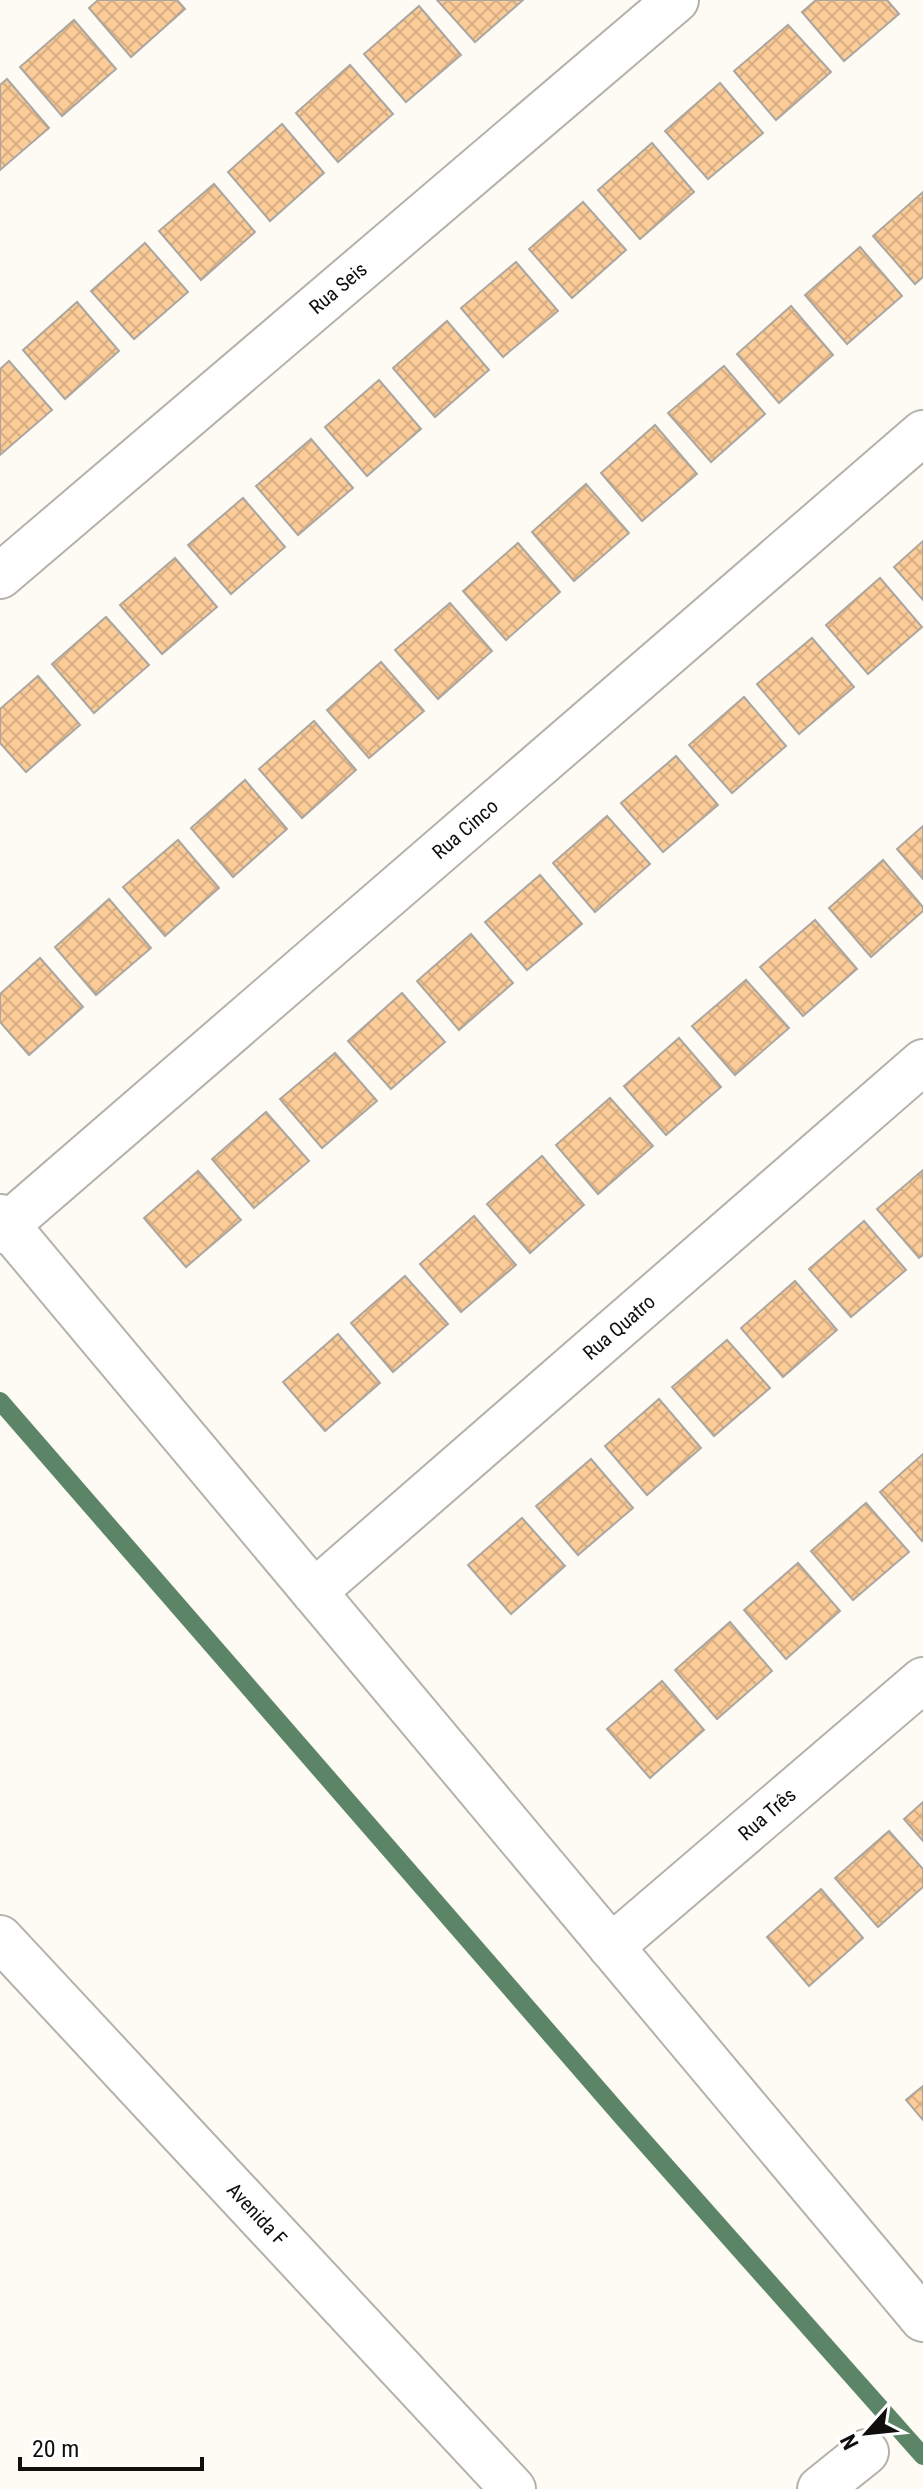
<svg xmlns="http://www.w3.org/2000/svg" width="923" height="2489" font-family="'Roboto Condensed',sans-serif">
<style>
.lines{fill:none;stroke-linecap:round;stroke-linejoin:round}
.stream{stroke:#5c8568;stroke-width:18}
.building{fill:url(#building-cross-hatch);stroke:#aba6a0;stroke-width:2}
.street-casing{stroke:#b3b2ab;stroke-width:48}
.secondary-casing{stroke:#b3b2ab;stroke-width:48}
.street{stroke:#fff;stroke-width:44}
.secondary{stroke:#fff;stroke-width:44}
.labels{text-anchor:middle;stroke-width:6;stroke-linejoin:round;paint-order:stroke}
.street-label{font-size:20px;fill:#100f0d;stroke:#fff}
</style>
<defs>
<pattern id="building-cross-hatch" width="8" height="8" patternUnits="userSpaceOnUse" patternTransform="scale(2)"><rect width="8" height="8" fill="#fccc98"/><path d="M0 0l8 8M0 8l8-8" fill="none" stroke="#d7ae82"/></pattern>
</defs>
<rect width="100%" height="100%" fill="#fdfbf4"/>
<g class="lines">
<polyline class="stream" points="0,1401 624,2119 923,2456"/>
</g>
<g class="building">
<polygon points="98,0 177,0 185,9 131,57 89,8"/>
<polygon points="437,0 523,0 475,42"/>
<polygon points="816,0 887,0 899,14 844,61 802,12"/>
<polygon points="419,6 461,55 406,102 364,54"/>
<polygon points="74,20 116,69 62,116 20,67"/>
<polygon points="788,25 831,72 776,120 734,71"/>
<polygon points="350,65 393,114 338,162 296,113"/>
<polygon points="7,79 49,128 0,170 0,85"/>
<polygon points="720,83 763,133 708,179 665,131"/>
<polygon points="282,124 324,173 270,221 228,172"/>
<polygon points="652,143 694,192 640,239 598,190"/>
<polygon points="214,184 255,232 201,280 159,231"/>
<polygon points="923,192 923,277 915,284 873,236"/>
<polygon points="583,202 626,250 572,298 529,249"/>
<polygon points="145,243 188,292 134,339 91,291"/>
<polygon points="860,247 902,296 847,344 805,295"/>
<polygon points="516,262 558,311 503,357 461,308"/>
<polygon points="77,302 119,351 65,399 23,350"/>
<polygon points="791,306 833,355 779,403 737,354"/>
<polygon points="447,321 489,370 435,417 393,368"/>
<polygon points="9,361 52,410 0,455 0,369"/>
<polygon points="724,366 765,414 711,462 668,413"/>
<polygon points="379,380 421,429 367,476 325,427"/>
<polygon points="655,425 697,474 642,521 601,473"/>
<polygon points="311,439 353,488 298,535 256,486"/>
<polygon points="586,484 629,533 574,581 532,532"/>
<polygon points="243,498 285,547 231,594 188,545"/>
<polygon points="923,541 923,600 894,567"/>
<polygon points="518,543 560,592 506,640 463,591"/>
<polygon points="175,558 217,607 162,654 120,605"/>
<polygon points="880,578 922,627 868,674 826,625"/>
<polygon points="450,603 492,651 438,699 395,650"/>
<polygon points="106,617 149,665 94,713 52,664"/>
<polygon points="812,638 854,687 799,734 757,684"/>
<polygon points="381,662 424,711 369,758 327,710"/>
<polygon points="38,676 80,725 26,772 0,743 0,709"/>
<polygon points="744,697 786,746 732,793 689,745"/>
<polygon points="314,721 356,770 302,818 259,769"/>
<polygon points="676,756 718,805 663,852 621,803"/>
<polygon points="245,780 287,829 233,877 191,828"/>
<polygon points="607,816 650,864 595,912 553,863"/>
<polygon points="923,826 923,879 897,849"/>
<polygon points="178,840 219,888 165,936 123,887"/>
<polygon points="883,860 923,907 923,911 871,957 829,908"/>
<polygon points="540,875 582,924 527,970 485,922"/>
<polygon points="109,899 151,948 96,995 55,947"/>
<polygon points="815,920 857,969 803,1016 760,967"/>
<polygon points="471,934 513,983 459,1030 417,981"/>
<polygon points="40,958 83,1007 29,1055 0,1022 0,994"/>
<polygon points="746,980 789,1028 735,1075 692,1026"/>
<polygon points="402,993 445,1042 391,1089 348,1041"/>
<polygon points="679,1038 721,1087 666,1135 624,1086"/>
<polygon points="335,1053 377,1101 322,1148 280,1099"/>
<polygon points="610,1098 653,1146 598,1194 556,1145"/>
<polygon points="266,1112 309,1161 254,1208 212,1159"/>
<polygon points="542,1156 584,1205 530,1253 487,1204"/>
<polygon points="923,1170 923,1255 919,1258 877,1209"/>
<polygon points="198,1171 241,1220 186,1267 144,1218"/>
<polygon points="474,1216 516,1265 461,1312 420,1264"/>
<polygon points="864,1221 906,1270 851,1317 809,1269"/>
<polygon points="405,1276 448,1324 393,1372 351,1323"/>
<polygon points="795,1281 837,1330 783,1377 741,1328"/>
<polygon points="338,1334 380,1383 325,1431 283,1382"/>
<polygon points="727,1340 770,1388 714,1436 672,1387"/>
<polygon points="659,1399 701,1448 647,1495 605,1446"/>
<polygon points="923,1454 923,1540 922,1541 880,1492"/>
<polygon points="591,1459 633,1508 578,1555 536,1506"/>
<polygon points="866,1503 909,1552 853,1600 811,1551"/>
<polygon points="522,1518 565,1566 511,1614 468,1565"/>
<polygon points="798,1563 840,1611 786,1659 744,1610"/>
<polygon points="730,1622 772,1671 717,1719 675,1670"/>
<polygon points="662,1681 704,1730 650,1778 607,1729"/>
<polygon points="923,1802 923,1841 904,1819"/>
<polygon points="889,1831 923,1869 923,1887 878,1927 835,1878"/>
<polygon points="821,1889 863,1938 809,1986 767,1937"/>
<polygon points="923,2086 923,2120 906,2100"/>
</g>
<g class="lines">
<g class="street-casing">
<g id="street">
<polyline points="0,576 676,0"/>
<polyline points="0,1231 923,433"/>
<polyline points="314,1592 923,1062"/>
<polyline points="0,1938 513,2489"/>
<polyline points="611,1947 923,1680"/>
<polyline points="820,2489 866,2452"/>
</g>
</g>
<g class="secondary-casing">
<polyline id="secondary" points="0,1217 923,2319"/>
</g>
<use href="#street" class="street"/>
<use href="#secondary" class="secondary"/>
</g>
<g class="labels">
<g class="street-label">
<text transform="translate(338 288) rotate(-40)" y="7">Rua Seis</text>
<text transform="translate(465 829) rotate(-41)" y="7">Rua Cinco</text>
<text transform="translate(619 1327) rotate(-41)" y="7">Rua Quatro</text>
<text transform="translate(767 1814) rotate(-41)" y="7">Rua Três</text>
<text transform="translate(257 2214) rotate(47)" y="7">Avenida F</text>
</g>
</g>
<g transform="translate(867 2433) rotate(243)" stroke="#ffffff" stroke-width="6" paint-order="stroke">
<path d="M0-6L14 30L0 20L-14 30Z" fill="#100f0d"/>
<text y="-12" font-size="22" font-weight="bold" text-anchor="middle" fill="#100f0d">N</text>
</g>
<path d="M20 2457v12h182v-12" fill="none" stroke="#100f0d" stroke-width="4"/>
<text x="32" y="2457" font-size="24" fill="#100f0d" stroke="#ffffff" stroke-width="6" paint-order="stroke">20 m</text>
</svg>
